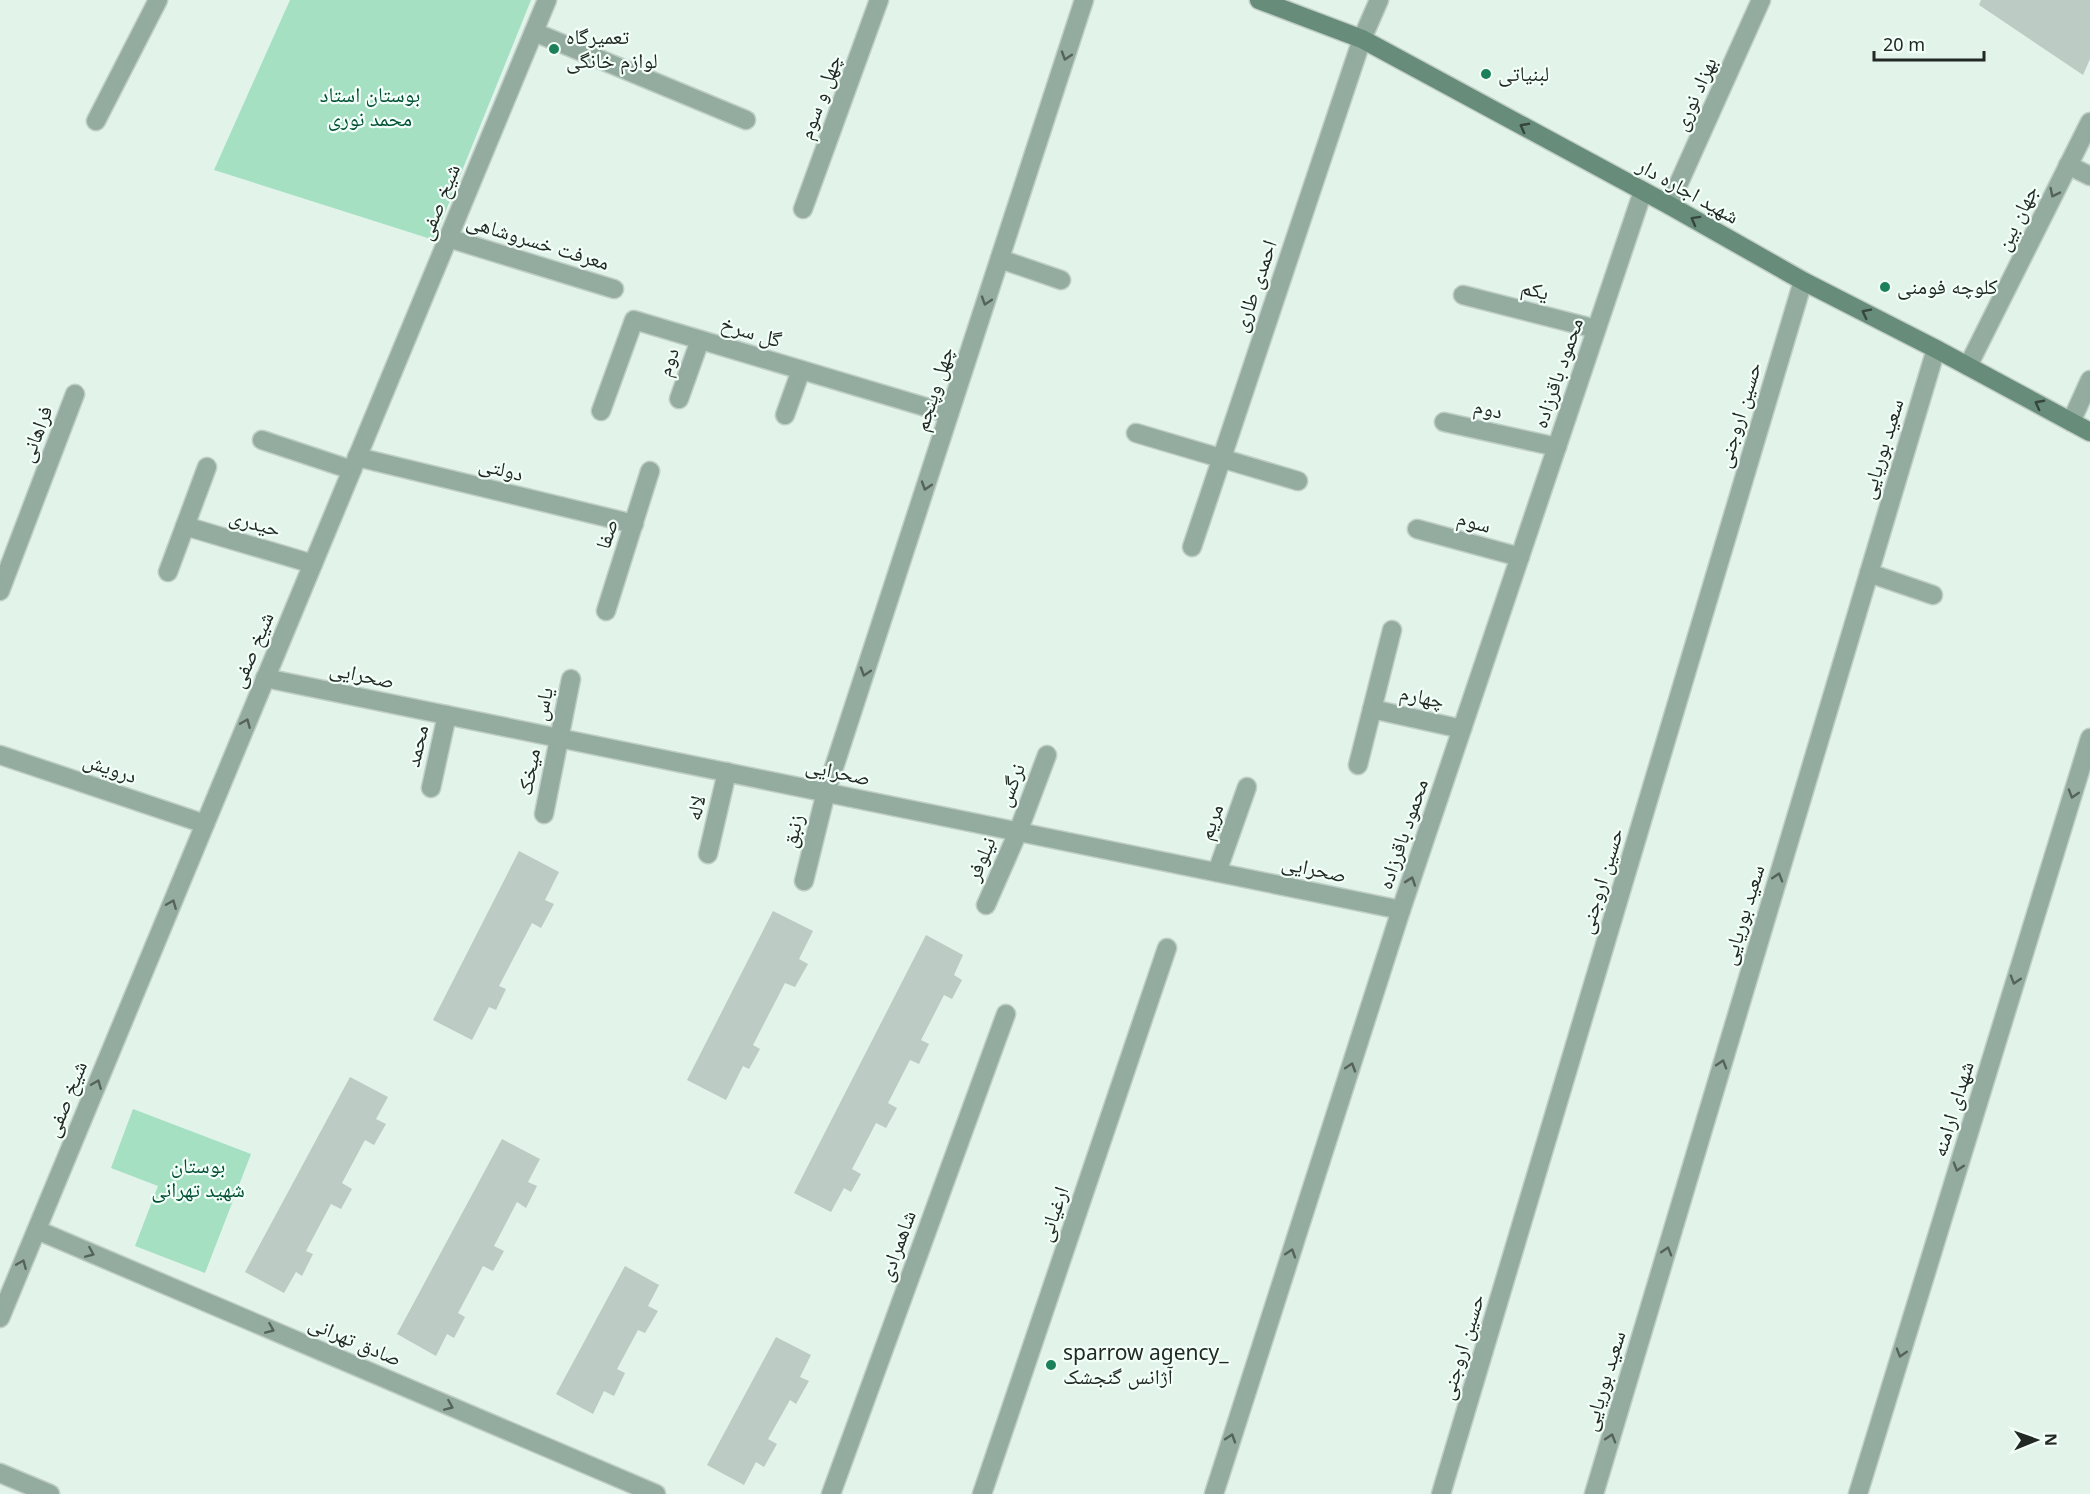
<svg xmlns="http://www.w3.org/2000/svg" width="2090" height="1494" font-family="'Noto Sans','Noto Naskh Arabic',sans-serif">
<style>
.green{fill:#a5e0c2}
.building{fill:#bccbc3}
.lines{fill:none;stroke-linecap:round;stroke-linejoin:round}
.lane-casing{stroke:#bfcec6;stroke-width:21}
.street-casing{stroke:#bfcec6;stroke-width:21}
.secondary-casing{stroke:#bfcec6;stroke-width:21}
.lane{stroke:#94ac9f;stroke-width:18}
.street{stroke:#94ac9f;stroke-width:18}
.secondary{stroke:#678c7a;stroke-width:18}
.oneway{stroke:#55635b}
.oneway2{stroke:#37463e}
.poi-dot{fill:#1c815b;stroke:#f2fff8;stroke-width:2}
.labels{text-anchor:middle;stroke-width:4.5;stroke-linejoin:round;paint-order:stroke}
.poi-label{font-size:21px;fill:#222824;stroke:#f2fff8;text-anchor:start}
.street-label{font-size:21px;fill:#222824;stroke:#f2fff8}
.park-label{font-size:21px;fill:#004f34;stroke:#f2fff8}
</style>
<rect width="100%" height="100%" fill="#e2f3ea"/>
<g class="green">
<polygon points="290,0 531,0 434,240 214,170"/>
<polygon points="133,1109 251,1154 205,1273 135,1246 158,1186 111,1168"/>
</g>
<g class="building">
<polygon points="1981,0 2090,0 2090,59 2083,75 1979,5"/>
<polygon points="519,851 559,872 545,900 554,904 541,928 532,923 499,986 506,989 496,1010 489,1007 472,1040 433,1020"/>
<polygon points="773,911 813,931 799,959 808,964 795,987 785,983 753,1045 760,1049 749,1069 743,1066 726,1100 687,1080"/>
<polygon points="926,935 963,955 954,975 962,980 952,999 944,995 921,1040 929,1044 919,1064 910,1060 888,1103 897,1108 886,1128 876,1123 852,1169 861,1174 851,1192 844,1188 831,1212 794,1193"/>
<polygon points="350,1077 388,1097 376,1119 386,1124 374,1145 365,1140 342,1183 352,1189 341,1209 331,1204 306,1251 313,1254 302,1276 296,1272 284,1293 245,1272"/>
<polygon points="502,1139 540,1159 528,1182 537,1186 526,1208 517,1202 494,1246 504,1251 493,1271 483,1266 458,1313 465,1317 454,1338 447,1334 436,1356 397,1334"/>
<polygon points="625,1266 659,1285 648,1306 658,1311 645,1333 638,1330 617,1369 625,1373 614,1396 604,1391 593,1414 556,1394"/>
<polygon points="776,1337 811,1355 800,1377 809,1381 796,1404 790,1400 768,1439 777,1444 764,1467 756,1462 744,1485 707,1465"/>
</g>
<g class="lines">
<g class="lane-casing">
<g id="lane">
<polyline points="534,32 746,120"/>
<polyline points="803,209 879,0"/>
<polyline points="601,411 634,320 949,414"/>
<polyline points="357,457 634,524"/>
</g>
</g>
<g class="street-casing">
<g id="street">
<polyline points="96,121 158,0"/>
<polyline points="2068,165 2090,176"/>
<polyline points="1669,205 1761,0"/>
<polyline points="448,238 614,289"/>
<polyline points="1000,259 1061,280"/>
<polyline points="1463,295 1596,329"/>
<polyline points="1968,366 2090,122"/>
<polyline points="679,399 700,340"/>
<polyline points="785,415 801,370"/>
<polyline points="1444,422 1557,447"/>
<polyline points="2071,422 2090,380"/>
<polyline points="1136,433 1298,481"/>
<polyline points="262,440 352,470"/>
<polyline points="185,526 313,564"/>
<polyline points="1417,529 1520,557"/>
<polyline points="1192,547 1362,39 1379,0"/>
<polyline points="168,572 207,467"/>
<polyline points="1869,573 1933,595"/>
<polyline points="0,591 75,394"/>
<polyline points="606,611 650,471"/>
<polyline points="265,678 1401,910"/>
<polyline points="1372,709 1462,729"/>
<polyline points="0,755 205,824"/>
<polyline points="1358,765 1392,630"/>
<polyline points="431,788 447,715"/>
<polyline points="544,814 571,679"/>
<polyline points="708,854 727,772"/>
<polyline points="1217,872 1247,787"/>
<polyline points="804,881 826,792 1084,0"/>
<polyline points="986,905 1018,832 1047,755"/>
<polyline points="37,1230 656,1494"/>
<polyline points="0,1318 547,0"/>
<polyline points="0,1473 50,1494"/>
<polyline points="831,1494 1006,1014"/>
<polyline points="982,1494 1167,948"/>
<polyline points="1214,1494 1401,910 1643,191"/>
<polyline points="1441,1494 1803,281"/>
<polyline points="1594,1494 1936,349"/>
<polyline points="1858,1494 2090,738"/>
</g>
</g>
<g class="secondary-casing">
<polyline id="secondary" points="1259,0 1362,39 1669,205 1803,281 1936,349 2090,432"/>
</g>
<use href="#lane" class="lane"/>
<use href="#street" class="street"/>
<use href="#secondary" class="secondary"/>
</g>
<defs><path id="oneway-chevron" d="M-2-3.5L2.5 0L-2 3.5" fill="none" stroke-width="1.6" stroke-linecap="round" stroke-linejoin="round" transform="scale(1.5)"/></defs>
<g class="oneway">
<use href="#oneway-chevron" transform="translate(1066 56) rotate(108)"/>
<use href="#oneway-chevron" transform="translate(2054 193) rotate(116)"/>
<use href="#oneway-chevron" transform="translate(986 301) rotate(108)"/>
<use href="#oneway-chevron" transform="translate(926 486) rotate(108)"/>
<use href="#oneway-chevron" transform="translate(865 672) rotate(108)"/>
<use href="#oneway-chevron" transform="translate(246 723) rotate(-67)"/>
<use href="#oneway-chevron" transform="translate(2073 794) rotate(107)"/>
<use href="#oneway-chevron" transform="translate(1778 877) rotate(-73)"/>
<use href="#oneway-chevron" transform="translate(1411 881) rotate(-71)"/>
<use href="#oneway-chevron" transform="translate(172 904) rotate(-68)"/>
<use href="#oneway-chevron" transform="translate(2015 980) rotate(107)"/>
<use href="#oneway-chevron" transform="translate(1722 1064) rotate(-73)"/>
<use href="#oneway-chevron" transform="translate(1351 1067) rotate(-72)"/>
<use href="#oneway-chevron" transform="translate(97 1084) rotate(-68)"/>
<use href="#oneway-chevron" transform="translate(1958 1167) rotate(107)"/>
<use href="#oneway-chevron" transform="translate(1667 1251) rotate(-73)"/>
<use href="#oneway-chevron" transform="translate(90 1253) rotate(23)"/>
<use href="#oneway-chevron" transform="translate(1291 1253) rotate(-72)"/>
<use href="#oneway-chevron" transform="translate(22 1264) rotate(-67)"/>
<use href="#oneway-chevron" transform="translate(270 1329) rotate(23)"/>
<use href="#oneway-chevron" transform="translate(1901 1353) rotate(107)"/>
<use href="#oneway-chevron" transform="translate(449 1406) rotate(23)"/>
<use href="#oneway-chevron" transform="translate(1231 1438) rotate(-72)"/>
<use href="#oneway-chevron" transform="translate(1611 1438) rotate(-73)"/>
</g>
<g class="oneway2">
<use href="#oneway-chevron" transform="translate(1524 127) rotate(-152)"/>
<use href="#oneway-chevron" transform="translate(1695 220) rotate(-151)"/>
<use href="#oneway-chevron" transform="translate(1866 313) rotate(-153)"/>
<use href="#oneway-chevron" transform="translate(2039 404) rotate(-152)"/>
</g>
<g class="poi-dot">
<circle cx="554" cy="49" r="6"/>
<circle cx="1486" cy="74" r="6"/>
<circle cx="1885" cy="287" r="6"/>
<circle cx="1051" cy="1365" r="6"/>
</g>
<g class="labels">
<g class="poi-label">
<text x="566" y="44">تعمیرگاه<tspan x="566" dy="24">لوازم خانگی</tspan></text>
<text x="1498" y="81">لبنیاتی</text>
<text x="1897" y="294">کلوچه فومنی</text>
<text x="1063" y="1360">sparrow agency_<tspan x="1063" dy="24">آژانس گنجشک</tspan></text>
</g>
<g class="street-label">
<text transform="translate(1695 94) rotate(-66)" y="7">بهزاد نوری</text>
<text transform="translate(820 97) rotate(-70)" y="7">چهل و سوم</text>
<text transform="translate(1688 191) rotate(29)" y="7">شهید اجاره دار</text>
<text transform="translate(439 202) rotate(-68)" y="7">شیخ صفی</text>
<text transform="translate(2017 218) rotate(-64)" y="7">جهان‌ بین</text>
<text transform="translate(538 242) rotate(17)" y="7">معرفت خسروشاهی</text>
<text transform="translate(1255 286) rotate(-71)" y="7">احمدی طاری</text>
<text transform="translate(1535 290) rotate(14)" y="7">یکم</text>
<text transform="translate(751 332) rotate(17)" y="7">گل سرخ</text>
<text transform="translate(668 362) rotate(-71)" y="7">دوم</text>
<text transform="translate(1558 373) rotate(-71)" y="7">محمود باقرزاده</text>
<text transform="translate(934 389) rotate(-72)" y="7">چهل وپنجم</text>
<text transform="translate(1488 409) rotate(12)" y="7">دوم</text>
<text transform="translate(1739 415) rotate(-73)" y="7">حسین اروجنی</text>
<text transform="translate(36 434) rotate(-69)" y="7">فراهانی</text>
<text transform="translate(1882 449) rotate(-73)" y="7">سعید بوریایی</text>
<text transform="translate(501 469) rotate(14)" y="7">دولتی</text>
<text transform="translate(1474 522) rotate(15)" y="7">سوم</text>
<text transform="translate(255 523) rotate(16)" y="7">حیدری</text>
<text transform="translate(607 534) rotate(-72)" y="7">صفا</text>
<text transform="translate(252 650) rotate(-67)" y="7">شیخ صفی</text>
<text transform="translate(362 675) rotate(12)" y="7">صحرایی</text>
<text transform="translate(1422 697) rotate(12)" y="7">چهارم</text>
<text transform="translate(543 704) rotate(-78)" y="7">یاس</text>
<text transform="translate(417 746) rotate(-77)" y="7">محمد</text>
<text transform="translate(110 768) rotate(19)" y="7">درویش</text>
<text transform="translate(529 772) rotate(-79)" y="7">میخک</text>
<text transform="translate(838 772) rotate(12)" y="7">صحرایی</text>
<text transform="translate(1011 785) rotate(-69)" y="7">نرگس</text>
<text transform="translate(696 808) rotate(-77)" y="7">لاله</text>
<text transform="translate(1211 822) rotate(-70)" y="7">مریم</text>
<text transform="translate(793 831) rotate(-76)" y="7">زنبق</text>
<text transform="translate(1403 834) rotate(-71)" y="7">محمود باقرزاده</text>
<text transform="translate(981 859) rotate(-67)" y="7">نیلوفر</text>
<text transform="translate(1314 869) rotate(12)" y="7">صحرایی</text>
<text transform="translate(1601 881) rotate(-73)" y="7">حسین اروجنی</text>
<text transform="translate(1743 915) rotate(-73)" y="7">سعید بوریایی</text>
<text transform="translate(66 1099) rotate(-68)" y="7">شیخ صفی</text>
<text transform="translate(1953 1109) rotate(-73)" y="7">شهدای ارامنه</text>
<text transform="translate(1053 1214) rotate(-71)" y="7">ارغیانی</text>
<text transform="translate(897 1246) rotate(-70)" y="7">شاهمرادی</text>
<text transform="translate(355 1341) rotate(23)" y="7">صادق تهرانی</text>
<text transform="translate(1462 1347) rotate(-73)" y="7">حسین اروجنی</text>
<text transform="translate(1604 1381) rotate(-73)" y="7">سعید بوریایی</text>
</g>
<g class="park-label">
<text x="370" y="102">بوستان استاد<tspan x="370" dy="24">محمد نوری</tspan></text>
<text x="198" y="1173">بوستان<tspan x="198" dy="24">شهید تهرانی</tspan></text>
</g>
</g>
<g transform="translate(2036 1440) rotate(89)" stroke="#f2fff8" stroke-width="4.5" paint-order="stroke">
<path d="M0-4.5L10 22L0 15L-10 22Z" fill="#222824"/>
<text y="-9" font-size="16" font-weight="bold" text-anchor="middle" fill="#222824">N</text>
</g>
<path d="M1874 51v9h110v-9" fill="none" stroke="#222824" stroke-width="3"/>
<text x="1883" y="51" font-size="18" fill="#222824" stroke="#f2fff8" stroke-width="4.5" paint-order="stroke">20 m</text>
</svg>
